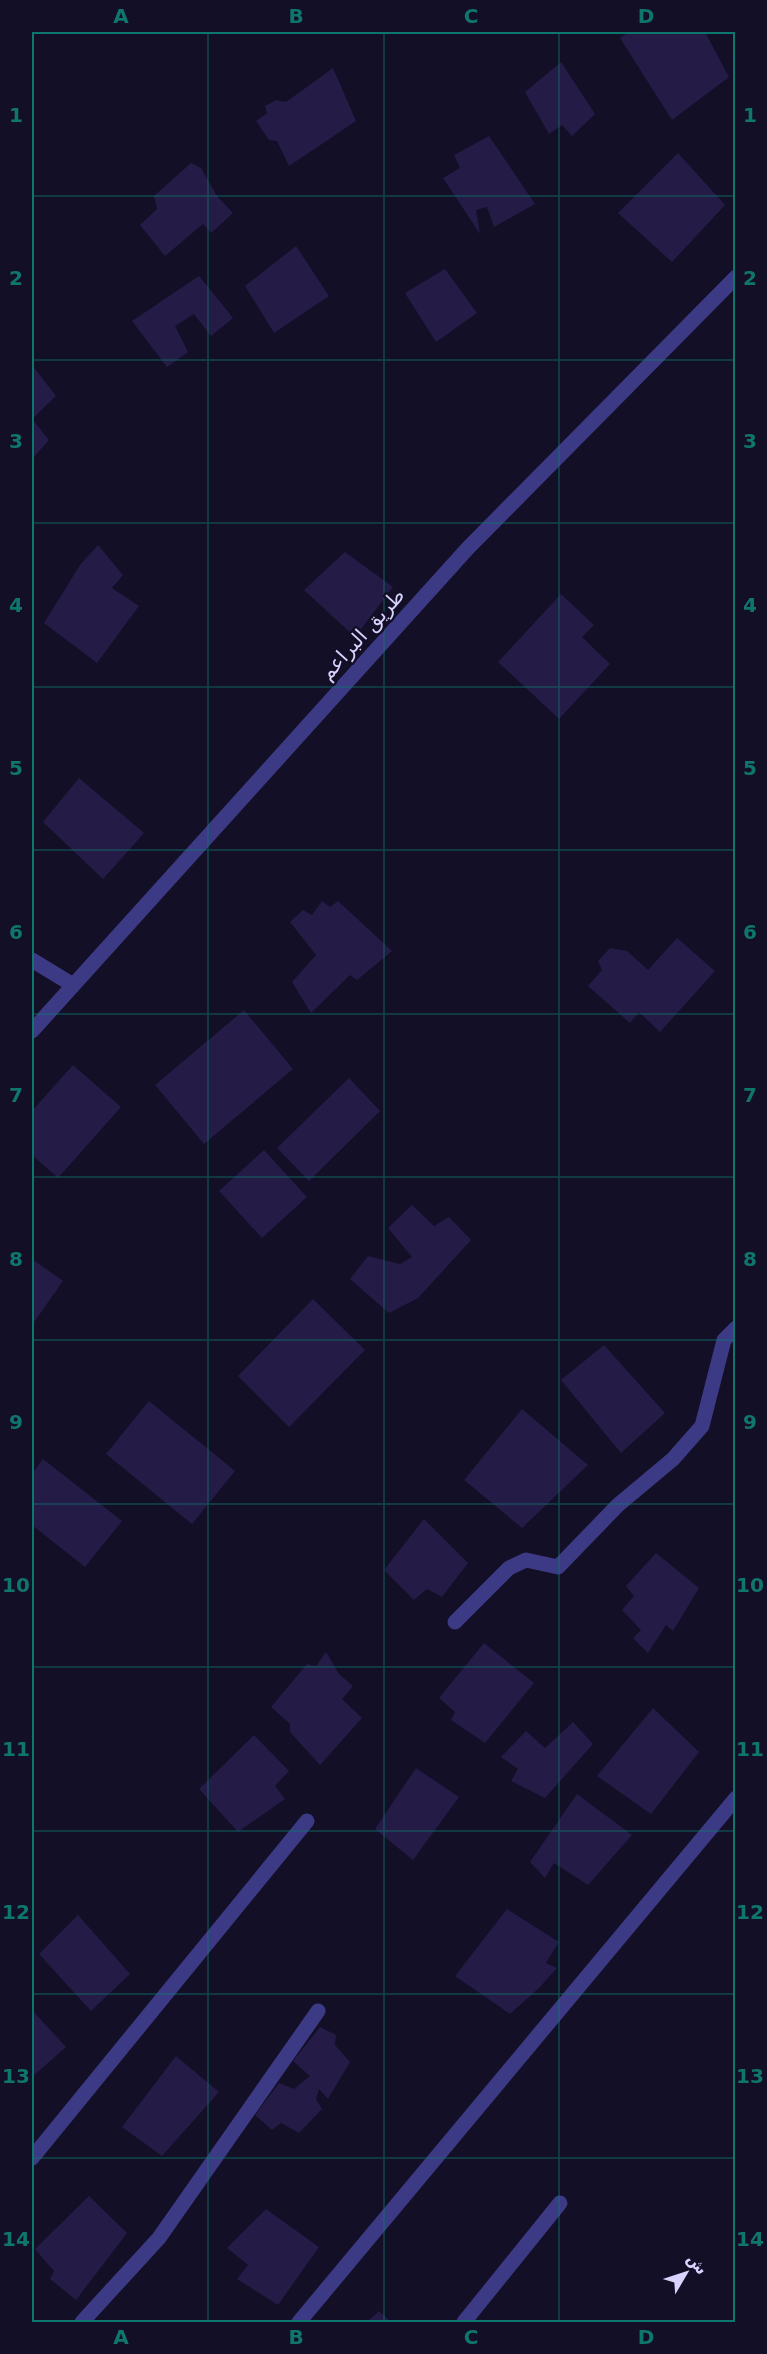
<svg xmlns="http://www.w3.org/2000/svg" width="767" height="2354" font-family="'DejaVu Sans','Noto Sans Arabic',sans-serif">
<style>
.building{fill:#241b47}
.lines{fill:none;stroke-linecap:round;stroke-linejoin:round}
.minor{stroke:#3d3a85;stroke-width:15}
.grid{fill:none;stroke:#0f766e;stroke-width:1.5;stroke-opacity:0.55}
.labels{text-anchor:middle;stroke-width:5;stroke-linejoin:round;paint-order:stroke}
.street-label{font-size:20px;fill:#d9d4ff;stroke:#130f26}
.neatline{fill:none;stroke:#0f766e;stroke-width:2}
.grid-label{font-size:20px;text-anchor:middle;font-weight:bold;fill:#0f766e}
</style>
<rect width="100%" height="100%" fill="#130f26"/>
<g class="building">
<polygon points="629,32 705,32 729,77 672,120 620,38"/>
<polygon points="561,62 595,114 572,136 562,125 549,134 525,92"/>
<polygon points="333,68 356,121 289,166 277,141 269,140 256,121 267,113 265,106 276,100 286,102"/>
<polygon points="489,136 535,204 494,227 487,207 476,210 480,234 443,178 460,168 454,155"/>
<polygon points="678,153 725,205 672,262 618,213"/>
<polygon points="191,163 201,168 217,196 233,213 211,233 203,224 165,256 140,225 157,209 154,196"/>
<polygon points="296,246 329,296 274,333 245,286"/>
<polygon points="445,269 477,313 436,342 405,293"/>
<polygon points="199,276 233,318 211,336 194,314 175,326 188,352 167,367 132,321"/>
<polygon points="32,365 56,396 32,419 49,440 32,459"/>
<polygon points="98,545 123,575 112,588 139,606 97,663 44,623 80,565"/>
<polygon points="345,552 393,587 355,637 304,590"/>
<polygon points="561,594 594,625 582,637 610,664 559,719 498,662"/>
<polygon points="79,778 144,833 103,879 43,822"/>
<polygon points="322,901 330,907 338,901 392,951 357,980 350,975 311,1013 292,982 316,955 290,922 303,910 312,915"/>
<polygon points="677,938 715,971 660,1032 639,1012 630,1023 588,986 602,970 598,961 610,948 627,951 648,970"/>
<polygon points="244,1010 293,1069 204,1144 155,1085"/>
<polygon points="73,1065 121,1107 58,1178 32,1155 32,1111"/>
<polygon points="349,1078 380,1111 309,1181 277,1148"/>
<polygon points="264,1150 307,1197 262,1238 219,1191"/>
<polygon points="412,1205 434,1226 449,1217 471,1240 418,1298 389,1313 350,1279 368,1256 400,1264 412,1257 388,1228"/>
<polygon points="32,1259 63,1281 32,1325"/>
<polygon points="313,1299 365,1350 289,1427 238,1376"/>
<polygon points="604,1345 665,1413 621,1453 561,1380"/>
<polygon points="149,1401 235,1471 192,1524 106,1454"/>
<polygon points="522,1409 588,1465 522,1528 464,1480"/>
<polygon points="43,1459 122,1521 85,1567 32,1525 32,1474"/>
<polygon points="424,1519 468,1563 442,1597 427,1589 414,1600 384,1570"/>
<polygon points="656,1553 699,1588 673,1631 666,1625 648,1653 633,1638 641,1630 622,1610 634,1596 626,1586"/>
<polygon points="484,1643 534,1683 485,1743 451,1720 455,1712 439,1698"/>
<polygon points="326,1652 339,1674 353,1686 342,1699 362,1718 320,1765 290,1732 290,1724 271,1707 307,1664 316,1666"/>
<polygon points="653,1708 699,1752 651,1814 597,1776"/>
<polygon points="573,1722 593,1744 545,1798 511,1781 518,1769 501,1757 526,1731 545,1748"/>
<polygon points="254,1735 289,1771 275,1786 285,1799 238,1832 199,1789"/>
<polygon points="416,1768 459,1797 413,1860 375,1829"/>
<polygon points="577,1794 632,1835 588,1885 554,1863 545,1878 530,1862"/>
<polygon points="507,1909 559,1942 546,1963 557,1968 539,1988 510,2014 455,1976"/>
<polygon points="78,1915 130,1974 91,2011 39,1954"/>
<polygon points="32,2010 66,2047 32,2077"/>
<polygon points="320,2027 336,2035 335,2045 350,2062 328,2099 319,2089 316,2099 322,2109 299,2133 281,2123 272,2130 255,2115 279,2083 294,2089 310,2076 293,2061"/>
<polygon points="176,2056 219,2092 162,2156 122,2127"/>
<polygon points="89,2196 127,2233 76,2300 50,2279 54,2271 35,2249"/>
<polygon points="266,2209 319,2247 278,2305 237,2279 248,2265 227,2248"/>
<polygon points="379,2311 391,2322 367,2322"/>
</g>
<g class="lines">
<g class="minor">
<polyline points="32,960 73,985"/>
<polyline points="32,1031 468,548 736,277"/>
<polyline points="455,1622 509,1568 526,1560 558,1567 618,1505 673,1459 702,1426 724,1340 736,1328"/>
<polyline points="32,2158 307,1821"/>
<polyline points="82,2322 159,2238 318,2011"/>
<polyline points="299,2322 736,1798"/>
<polyline points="464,2322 560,2203"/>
</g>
</g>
<path class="grid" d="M208 32V2322M384 32V2322M559 32V2322M32 196H736M32 360H736M32 523H736M32 687H736M32 850H736M32 1014H736M32 1177H736M32 1340H736M32 1504H736M32 1667H736M32 1831H736M32 1994H736M32 2158H736"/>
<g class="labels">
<g class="street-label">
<text transform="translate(362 634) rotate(-48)" y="7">طريق البراعم</text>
</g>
</g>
<rect width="767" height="2354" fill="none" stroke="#130f26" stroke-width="66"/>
<g transform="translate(686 2273) rotate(51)" stroke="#130f26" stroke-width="4.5" paint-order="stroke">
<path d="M0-4.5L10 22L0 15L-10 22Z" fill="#d9d4ff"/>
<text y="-9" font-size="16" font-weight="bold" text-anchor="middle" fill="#d9d4ff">ش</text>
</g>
<rect x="33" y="33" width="701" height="2288" class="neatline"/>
<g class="grid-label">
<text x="121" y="23">A</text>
<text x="296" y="23">B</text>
<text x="471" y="23">C</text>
<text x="646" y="23">D</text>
<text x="16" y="122">1</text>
<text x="750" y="122">1</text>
<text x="16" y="285">2</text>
<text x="750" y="285">2</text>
<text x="16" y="448">3</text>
<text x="750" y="448">3</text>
<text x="16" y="612">4</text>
<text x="750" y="612">4</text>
<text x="16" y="775">5</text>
<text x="750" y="775">5</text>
<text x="16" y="939">6</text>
<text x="750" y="939">6</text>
<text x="16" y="1102">7</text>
<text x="750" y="1102">7</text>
<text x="16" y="1266">8</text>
<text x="750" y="1266">8</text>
<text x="16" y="1429">9</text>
<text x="750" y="1429">9</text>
<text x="16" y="1592">10</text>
<text x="750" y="1592">10</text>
<text x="16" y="1756">11</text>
<text x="750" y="1756">11</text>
<text x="16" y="1919">12</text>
<text x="750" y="1919">12</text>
<text x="16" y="2083">13</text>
<text x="750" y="2083">13</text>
<text x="16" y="2246">14</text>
<text x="750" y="2246">14</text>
<text x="121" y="2344">A</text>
<text x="296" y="2344">B</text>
<text x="471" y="2344">C</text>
<text x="646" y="2344">D</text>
</g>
</svg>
